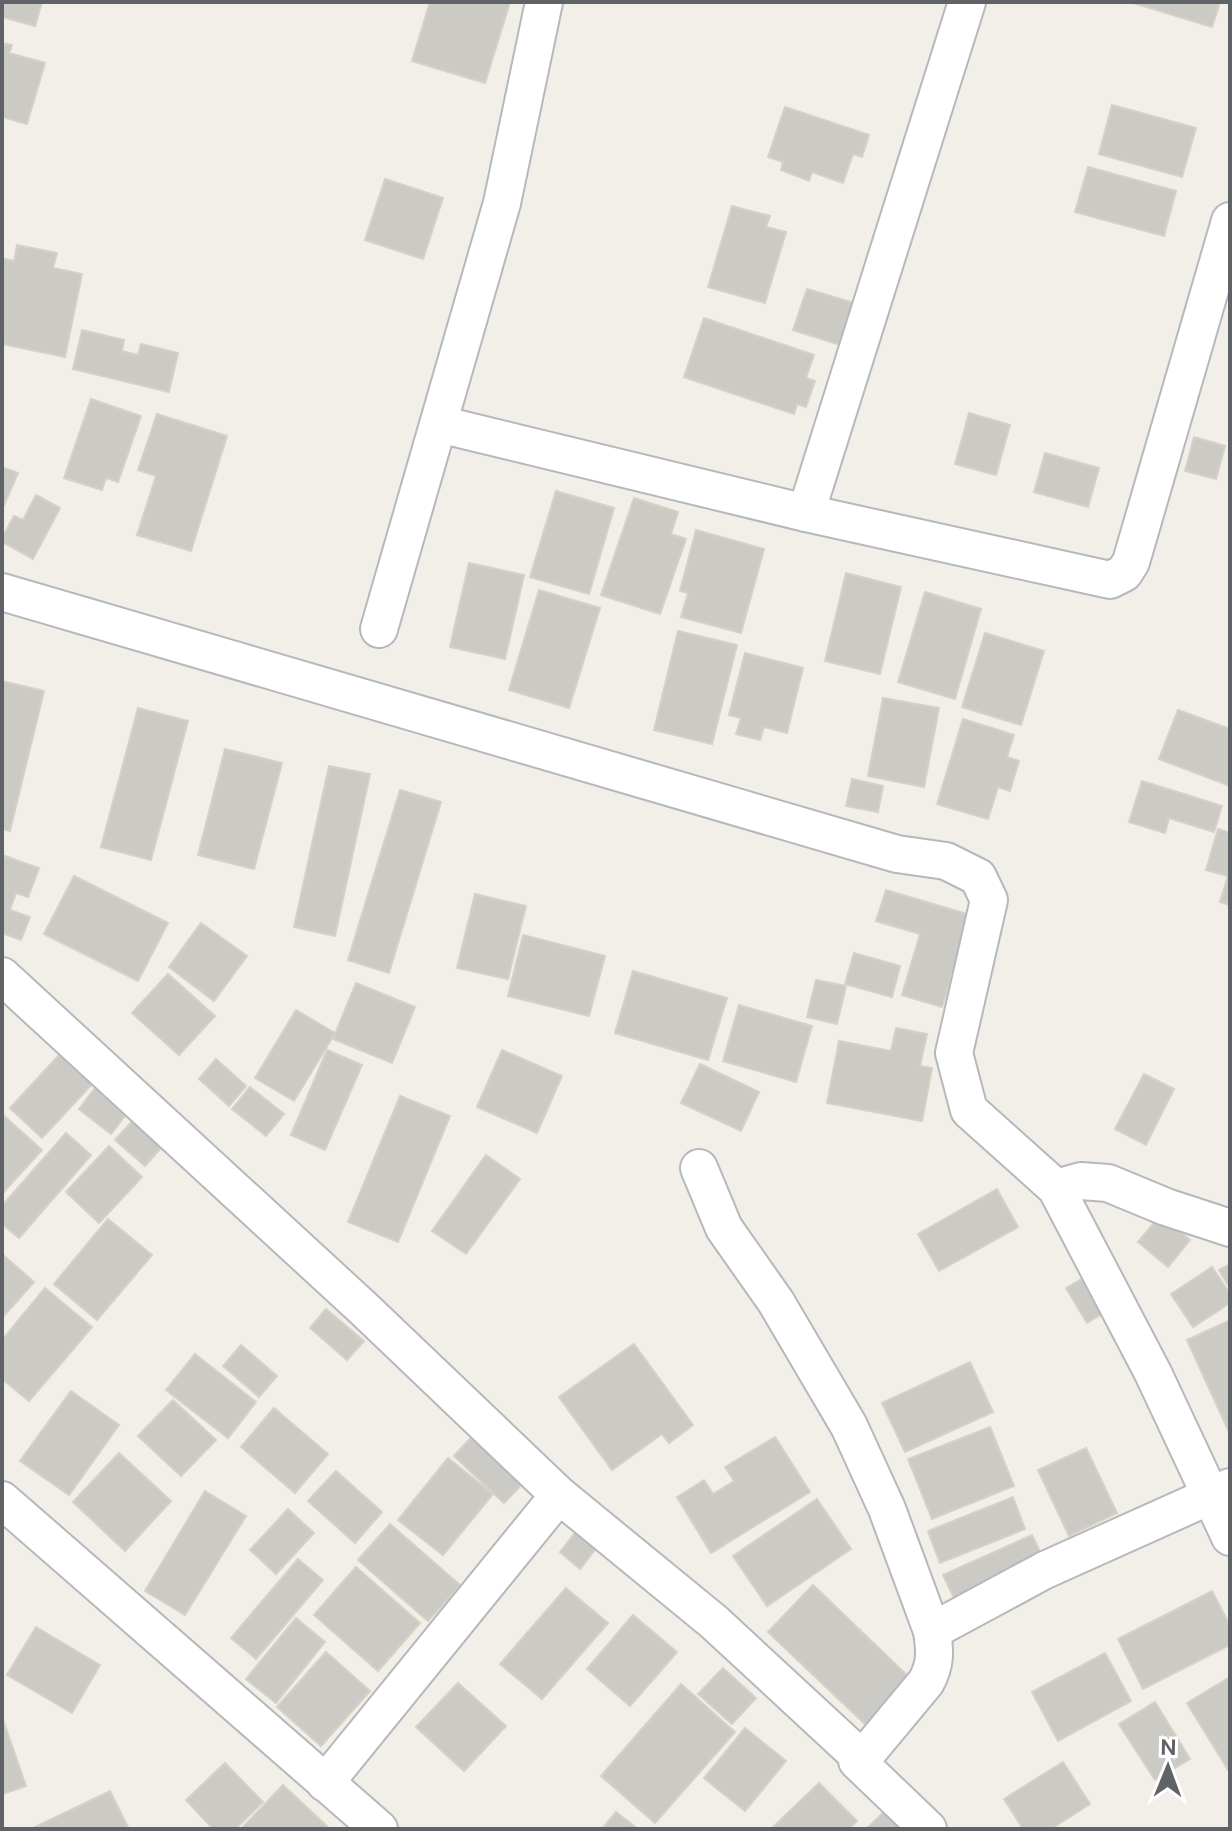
<svg xmlns="http://www.w3.org/2000/svg" width="1232" height="1831" font-family="'DM Sans',sans-serif">
<style>
.building{fill:#cccac5;stroke:#d6d1c6;stroke-width:2}
.lines{fill:none;stroke-linecap:round;stroke-linejoin:round}
.minor-casing{stroke:#b5b8bc;stroke-width:40}
.minor{stroke:#fff;stroke-width:36}
</style>
<rect width="100%" height="100%" fill="#f1efe8"/>
<g class="building">
<polygon points="2,2 42,2 35,26 2,17"/>
<polygon points="430,2 510,2 485,83 412,61"/>
<polygon points="1130,2 1220,2 1212,27"/>
<polygon points="2,43 12,45 9,53 45,63 27,124 2,117"/>
<polygon points="1112,105 1196,128 1182,177 1099,154"/>
<polygon points="785,107 869,135 862,157 853,154 843,183 812,172 809,181 781,170 783,162 768,157"/>
<polygon points="1088,167 1176,191 1164,236 1075,212"/>
<polygon points="385,179 443,198 423,259 365,240"/>
<polygon points="732,206 770,216 766,227 786,232 765,303 708,287"/>
<polygon points="17,245 57,253 53,268 82,274 65,357 2,344 2,258 14,261"/>
<polygon points="807,289 854,303 840,345 793,330"/>
<polygon points="704,318 814,355 806,378 815,381 806,407 797,404 794,414 684,377"/>
<polygon points="82,330 124,340 122,351 138,355 141,344 178,353 169,392 73,369"/>
<polygon points="91,399 141,416 118,482 106,478 102,490 64,478"/>
<polygon points="969,413 1010,425 996,475 955,464"/>
<polygon points="157,414 227,436 191,551 137,535 156,476 138,470"/>
<polygon points="1194,437 1225,446 1216,479 1185,471"/>
<polygon points="1045,453 1099,468 1088,507 1034,492"/>
<polygon points="2,467 18,473 2,510"/>
<polygon points="556,491 614,508 589,594 530,577"/>
<polygon points="36,495 60,508 33,559 2,542 2,538 14,516 23,520"/>
<polygon points="634,498 678,512 671,534 686,539 660,614 601,595"/>
<polygon points="696,530 764,549 741,633 681,617 688,593 680,591"/>
<polygon points="469,563 524,575 505,659 450,647"/>
<polygon points="846,573 901,587 880,674 825,661"/>
<polygon points="539,590 600,608 569,708 509,690"/>
<polygon points="925,592 981,609 955,699 898,682"/>
<polygon points="678,631 737,645 712,744 654,730"/>
<polygon points="985,633 1044,651 1021,725 962,707"/>
<polygon points="745,653 803,668 787,733 764,727 760,740 736,734 741,718 729,715"/>
<polygon points="2,681 44,691 10,831 2,829"/>
<polygon points="883,698 939,708 924,787 868,776"/>
<polygon points="138,708 188,721 151,860 101,847"/>
<polygon points="1178,710 1230,729 1230,786 1159,759"/>
<polygon points="963,719 1014,735 1007,757 1019,761 1010,791 998,787 988,819 937,804"/>
<polygon points="225,749 282,763 254,869 198,855"/>
<polygon points="329,766 370,774 335,936 294,927"/>
<polygon points="852,779 883,786 878,812 846,806"/>
<polygon points="1142,781 1222,806 1214,832 1169,818 1165,833 1129,822"/>
<polygon points="400,790 441,802 389,973 348,960"/>
<polygon points="1218,829 1230,833 1230,905 1220,902 1228,876 1206,870"/>
<polygon points="2,855 39,868 28,897 16,893 10,910 30,917 21,940 2,933"/>
<polygon points="74,876 168,923 138,981 44,934"/>
<polygon points="886,890 970,915 942,1007 902,995 920,934 876,921"/>
<polygon points="475,894 526,906 508,979 457,968"/>
<polygon points="201,923 247,956 214,1001 169,967"/>
<polygon points="523,935 605,956 589,1016 508,996"/>
<polygon points="854,953 900,966 892,997 845,984"/>
<polygon points="633,971 727,998 708,1060 615,1033"/>
<polygon points="168,974 215,1016 179,1055 132,1013"/>
<polygon points="816,980 846,986 837,1024 807,1017"/>
<polygon points="356,983 415,1007 392,1063 333,1039"/>
<polygon points="739,1005 812,1026 796,1082 723,1061"/>
<polygon points="296,1010 335,1033 294,1101 255,1078"/>
<polygon points="896,1028 927,1034 920,1066 932,1068 922,1121 827,1103 839,1041 891,1051"/>
<polygon points="327,1050 362,1065 325,1150 291,1135"/>
<polygon points="502,1050 562,1076 537,1133 477,1107"/>
<polygon points="61,1053 93,1083 42,1138 10,1108"/>
<polygon points="216,1059 246,1086 229,1106 199,1079"/>
<polygon points="700,1064 759,1092 741,1131 681,1103"/>
<polygon points="1144,1074 1174,1089 1146,1145 1115,1129"/>
<polygon points="96,1087 128,1112 111,1134 79,1109"/>
<polygon points="250,1087 284,1114 266,1136 232,1109"/>
<polygon points="400,1096 450,1116 398,1242 348,1222"/>
<polygon points="2,1114 42,1150 2,1194"/>
<polygon points="138,1115 167,1141 145,1166 115,1140"/>
<polygon points="66,1133 91,1155 19,1238 2,1224 2,1206"/>
<polygon points="109,1146 142,1177 99,1223 66,1192"/>
<polygon points="486,1155 520,1179 466,1254 432,1231"/>
<polygon points="997,1189 1018,1227 939,1271 918,1234"/>
<polygon points="1160,1216 1190,1240 1168,1267 1138,1242"/>
<polygon points="108,1219 152,1255 97,1320 54,1284"/>
<polygon points="2,1254 34,1282 2,1318"/>
<polygon points="1230,1264 1230,1288 1219,1270"/>
<polygon points="1212,1267 1230,1294 1230,1303 1193,1327 1171,1294"/>
<polygon points="1087,1276 1107,1311 1087,1323 1066,1288"/>
<polygon points="45,1288 92,1327 29,1401 2,1379 2,1340"/>
<polygon points="326,1309 364,1341 347,1360 310,1328"/>
<polygon points="1230,1320 1230,1434 1187,1340"/>
<polygon points="634,1344 693,1425 669,1443 662,1434 612,1470 559,1397"/>
<polygon points="241,1345 277,1376 259,1397 223,1366"/>
<polygon points="195,1354 256,1402 228,1438 166,1390"/>
<polygon points="970,1362 993,1412 905,1452 882,1403"/>
<polygon points="71,1391 119,1425 69,1495 20,1461"/>
<polygon points="173,1400 216,1440 181,1476 138,1436"/>
<polygon points="274,1408 328,1454 295,1493 241,1447"/>
<polygon points="990,1427 1014,1486 932,1519 908,1459"/>
<polygon points="478,1430 528,1478 504,1503 454,1456"/>
<polygon points="775,1437 810,1492 711,1553 677,1497 704,1480 713,1494 734,1481 725,1467"/>
<polygon points="1086,1448 1117,1513 1069,1536 1038,1470"/>
<polygon points="119,1453 171,1501 125,1551 73,1502"/>
<polygon points="448,1458 493,1494 443,1555 398,1520"/>
<polygon points="336,1471 382,1512 355,1543 308,1501"/>
<polygon points="205,1491 246,1516 185,1615 145,1591"/>
<polygon points="1013,1497 1025,1529 940,1563 928,1531"/>
<polygon points="817,1499 851,1549 767,1606 733,1556"/>
<polygon points="288,1509 314,1533 276,1574 250,1550"/>
<polygon points="390,1524 460,1585 428,1621 358,1560"/>
<polygon points="578,1529 598,1546 580,1569 560,1552"/>
<polygon points="1032,1535 1043,1558 954,1598 943,1575"/>
<polygon points="298,1559 323,1580 256,1659 231,1638"/>
<polygon points="356,1567 420,1623 378,1671 314,1615"/>
<polygon points="813,1585 912,1680 867,1726 768,1632"/>
<polygon points="566,1588 608,1623 542,1699 500,1664"/>
<polygon points="1212,1591 1230,1626 1230,1645 1143,1689 1118,1639"/>
<polygon points="633,1615 677,1652 630,1706 587,1669"/>
<polygon points="296,1618 325,1642 276,1703 246,1679"/>
<polygon points="36,1627 100,1665 72,1713 7,1675"/>
<polygon points="326,1652 370,1691 321,1746 277,1707"/>
<polygon points="1105,1653 1131,1701 1058,1741 1032,1692"/>
<polygon points="723,1668 756,1698 732,1724 698,1694"/>
<polygon points="1230,1677 1230,1773 1187,1703"/>
<polygon points="458,1683 506,1726 464,1771 416,1727"/>
<polygon points="681,1684 735,1732 655,1823 601,1776"/>
<polygon points="1155,1702 1190,1759 1155,1780 1119,1724"/>
<polygon points="2,1717 26,1786 2,1794"/>
<polygon points="745,1728 786,1761 745,1811 704,1778"/>
<polygon points="1063,1762 1090,1804 1051,1829 1023,1829 1004,1799"/>
<polygon points="225,1763 263,1802 235,1829 213,1829 186,1800"/>
<polygon points="819,1783 857,1821 849,1829 771,1829"/>
<polygon points="283,1785 330,1829 241,1829"/>
<polygon points="110,1791 129,1829 31,1829"/>
<polygon points="885,1811 902,1829 866,1829"/>
<polygon points="616,1812 638,1829 602,1829"/>
</g>
<g class="lines">
<g class="minor-casing">
<g id="minor">
<polyline points="439,424 806,513 1110,580 1124,573 1131,562 1230,221"/>
<polyline points="806,513 967,2"/>
<polyline points="2,592 897,854 946,861 978,877 989,900 954,1053 969,1110 1056,1188 1153,1373 1230,1537"/>
<polyline points="379,629 502,203 544,2"/>
<polyline points="2,976 363,1308 559,1495 714,1622 862,1759 857,1761 928,1829"/>
<path d="M699 1168 724 1228 776 1302 849 1426 887 1509 932 1631C935 1651 936 1664 926 1682L862 1759"/>
<polyline points="1056,1188 1081,1181 1108,1183 1166,1207 1230,1228"/>
<polyline points="2,1500 379,1829"/>
<polyline points="932,1631 1045,1570 1230,1487"/>
<polyline points="325,1783 559,1495"/>
</g>
</g>
<use href="#minor" class="minor"/>
</g>
<rect width="1232" height="1831" fill="none" stroke="#5f6368" stroke-width="8"/>
<g transform="translate(1168 1767) rotate(1)" stroke="#ffffff" stroke-width="6" paint-order="stroke">
<path d="M0-6L14 30L0 20L-14 30Z" fill="#5f6368"/>
<text y="-12" font-size="22" font-weight="bold" text-anchor="middle" fill="#5f6368">N</text>
</g>
</svg>
